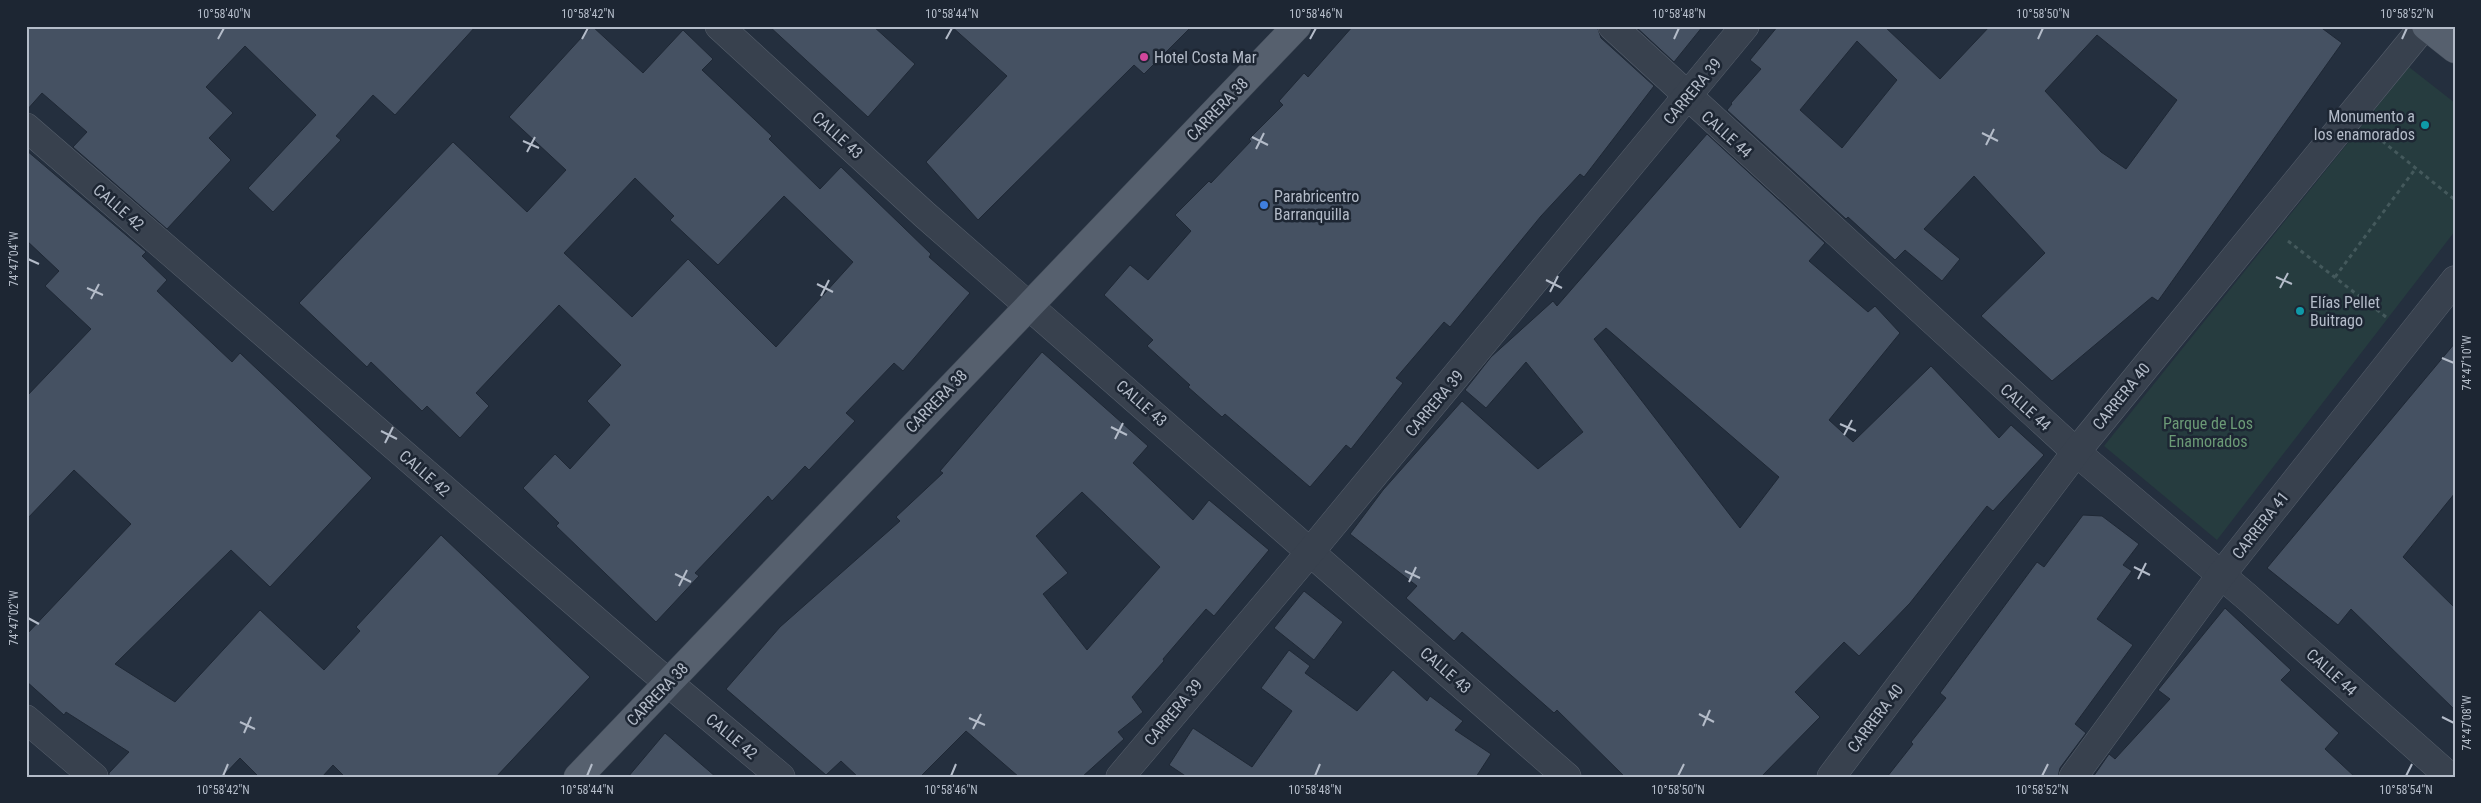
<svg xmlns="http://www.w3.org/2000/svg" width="2481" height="803" font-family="'Roboto Condensed',sans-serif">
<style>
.green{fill:#263c3f}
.building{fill:#455162;stroke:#1f2835;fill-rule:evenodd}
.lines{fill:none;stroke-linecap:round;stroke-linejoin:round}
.minor-casing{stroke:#565f6c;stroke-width:29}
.major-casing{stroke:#414a57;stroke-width:29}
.path{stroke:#44595c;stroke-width:3;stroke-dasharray:4 4;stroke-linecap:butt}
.minor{stroke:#38414e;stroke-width:28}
.major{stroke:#56606e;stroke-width:28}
.ticks{fill:none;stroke:#b4bcc9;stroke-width:2}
.hotel-dot{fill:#d1479c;stroke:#1d2633;stroke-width:2}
.culture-dot{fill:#0f9aa8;stroke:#1d2633;stroke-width:2}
.shop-dot{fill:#3f7fe0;stroke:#1d2633;stroke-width:2}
.labels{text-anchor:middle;stroke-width:5;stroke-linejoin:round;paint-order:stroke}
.poi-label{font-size:16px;fill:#b4bcc9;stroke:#1d2633;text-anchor:start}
.street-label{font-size:16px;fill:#b4bcc9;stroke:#1d2633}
.park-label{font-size:16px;fill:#6b9a76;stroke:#1d2633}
.neatline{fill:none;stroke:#b4bcc9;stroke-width:2}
.ticks-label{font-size:12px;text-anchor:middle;fill:#b4bcc9}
</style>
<rect width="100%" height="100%" fill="#242f3e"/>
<polygon class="green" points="2409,67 2455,103 2455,231 2217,540 2104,446"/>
<g class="building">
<polygon points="26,26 476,26 395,115 373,95 336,136 341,140 273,212 248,188 316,115 245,46 206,87 233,113 209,138 231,160 167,229 73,147 87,132 42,93 26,111"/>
<path d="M592 26 643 73 683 30 713 59 702 70 772 136 769 139 820 189 841 167 931 254 929 257 970 293 903 371 894 363 846 413 855 421 809 470 805 466 772 501 768 496 695 573 699 576 656 622 556 526 559 523 523 488 555 454 570 469 610 425 587 401 621 365 559 305 476 393 489 406 460 438 427 406 422 411 371 362 367 367 299 303 453 142 527 212 566 170 509 117ZM635 178 674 216 670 220 718 265 784 196 853 262 776 347 688 259 632 317 564 253Z"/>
<polygon points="769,26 873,26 915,64 868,117"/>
<polygon points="951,26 1192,26 1144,74 1134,65 978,220 926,162 1007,76"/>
<polygon points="1353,26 1597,26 1601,38 1654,86 1584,177 1580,174 1541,216 1450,327 1444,322 1396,378 1403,383 1351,449 1346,445 1310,487 1225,414 1222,417 1188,387 1190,385 1147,346 1153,340 1104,295 1130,265 1148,280 1191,231 1175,215 1209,181 1211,183 1251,141 1249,139 1283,105 1279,101 1304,73 1308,77"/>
<polygon points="1635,26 1703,26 1674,62"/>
<path d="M1778 26H1884L1940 79 1990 26H2319L2342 43 2158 301 2152 297 2052 381 1981 316 2045 253 1974 176 1924 229 1960 259 1942 281 1905 250 1895 260 1848 217 1846 219 1727 110 1732 104 1731 103 1761 69 1750 60ZM2097 35 2177 100 2126 169 2101 152 2045 91ZM1857 41 1897 80 1842 148 1800 110Z"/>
<path d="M1707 134 1825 243 1809 261 1868 312 1875 306 1900 333 1829 420 1853 442 1931 366 1999 438 2011 425 2044 455 1993 511 1987 506 1910 603 1859 656 1844 642 1795 692 1820 717 1761 777H1625L1557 710 1554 713 1462 632 1454 641 1406 598 1417 586 1350 534 1383 490 1462 401 1538 469 1583 432 1526 362 1486 408 1465 390 1491 357 1553 301 1557 306ZM1606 328 1779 477 1740 528 1594 339Z"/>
<polygon points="26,150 146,252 142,256 167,280 157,291 232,362 240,353 372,478 270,587 231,550 115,664 175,702 260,610 324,670 360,631 356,627 441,535 590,677 496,777 345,777 333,765 322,777 259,777 240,758 222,777 109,777 109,773 129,752 66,712 64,715 26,681 26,635 131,524 74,470 26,520 26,397 91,329 45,286 59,271 26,240"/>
<polygon points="2455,343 2455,493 2403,557 2455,608 2455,710 2351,609 2338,625 2267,568"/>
<path d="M1042 352 1148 446 1133 463 1193 520 1209 500 1269 550 1214 616 1206 609 1163 659 1164 661 1132 697 1143 712 1118 732 1124 739 1082 777H1019L966 731 920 777H858L841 761 826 775 726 689 780 627 900 521 896 517 943 473 940 471ZM1082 492 1160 567 1087 650 1043 594 1068 573 1036 536Z"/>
<polygon points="2083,515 2102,516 2139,544 2123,565 2132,571 2097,619 2133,645 2075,724 2086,733 2060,768 2058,777 1887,777 1913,744 1911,742 1946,698 1940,693 2037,562 2044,567"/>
<polygon points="1304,591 1343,622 1314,660 1274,628"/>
<polygon points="2225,608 2291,670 2281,680 2339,733 2325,749 2355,777 2093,777 2109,754 2115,759 2170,699 2158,690"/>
<polygon points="1289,650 1310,666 1305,673 1357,711 1393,670 1427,701 1430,696 1463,721 1455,730 1491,754 1476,777 1187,777 1169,765 1193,728 1252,767 1292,711 1261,688"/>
<polygon points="665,733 716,777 628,777"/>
</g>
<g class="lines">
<g class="minor-casing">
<g id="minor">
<polyline points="719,26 925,215 1567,777"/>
<polyline points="1612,26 2076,452 2247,597 2450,777"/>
<polyline points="26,127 646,664 781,777"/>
<polyline points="26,719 94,777"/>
<polyline points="1120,777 1311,551 1745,26"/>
<polyline points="1831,777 2076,452 2424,26"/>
<polyline points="2073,777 2221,575 2455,280"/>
</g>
</g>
<g class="major-casing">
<g id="major">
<polyline points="2426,26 2455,49"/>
<polyline points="578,777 1297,26"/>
</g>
</g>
<g class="path">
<polyline points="2376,136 2455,200"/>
<polyline points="2288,241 2386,317"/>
<polyline points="2335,277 2416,168"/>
</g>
<use href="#minor" class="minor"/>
<use href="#major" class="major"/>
</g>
<path class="ticks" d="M218 39 224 28M582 39 588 28M946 39 952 28M1310 39 1316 28M1674 39 1679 28M2038 39 2043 28M2402 39 2407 28M1982 133 1998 141M1252 137 1268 145M523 141 539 148M1986 145 1994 129M1256 149 1264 133M527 152 535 137M28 259 39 264M2276 277 2292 284M1546 280 1562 288M817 284 833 292M87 288 103 295M2280 288 2288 273M1550 292 1558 276M821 296 829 280M91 299 99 284M2442 358 2454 363M1840 424 1856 431M1111 427 1127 435M381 431 397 439M1844 435 1852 420M1115 439 1123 423M385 443 393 427M2134 567 2150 575M1405 571 1420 578M675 574 691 582M2138 579 2146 563M1409 582 1416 567M679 586 687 570M28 618 39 624M1699 714 1714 722M2442 717 2454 723M969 718 985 725M240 722 255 729M1703 726 1710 710M973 729 981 714M244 733 251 717M223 776 228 764M587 776 592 764M951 776 956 764M1315 776 1320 764M1678 776 1684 764M2042 776 2048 764M2406 776 2412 764"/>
<circle class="hotel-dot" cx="1144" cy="57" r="5"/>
<g class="culture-dot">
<circle cx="2425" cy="125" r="5"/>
<circle cx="2300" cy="311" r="5"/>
</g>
<circle class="shop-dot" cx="1264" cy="205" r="5"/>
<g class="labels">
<g class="poi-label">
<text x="1154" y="63">Hotel Costa Mar</text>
<text x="2415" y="122" text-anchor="end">Monumento a<tspan x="2415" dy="18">los enamorados</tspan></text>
<text x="1274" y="202">Parabricentro<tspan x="1274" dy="18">Barranquilla</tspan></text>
<text x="2310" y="308">Elías Pellet<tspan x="2310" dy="18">Buitrago</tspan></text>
</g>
<g class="street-label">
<text transform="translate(1692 91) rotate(-50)" y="6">CARRERA 39</text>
<text transform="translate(1217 109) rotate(-46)" y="6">CARRERA 38</text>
<text transform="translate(1727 134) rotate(42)" y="6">CALLE 44</text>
<text transform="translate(838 135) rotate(42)" y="6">CALLE 43</text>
<text transform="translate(119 207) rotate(41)" y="6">CALLE 42</text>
<text transform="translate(2121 396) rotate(-51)" y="6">CARRERA 40</text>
<text transform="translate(936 401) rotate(-46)" y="6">CARRERA 38</text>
<text transform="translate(1142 403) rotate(41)" y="6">CALLE 43</text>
<text transform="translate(1434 403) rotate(-50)" y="6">CARRERA 39</text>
<text transform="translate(2026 407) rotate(42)" y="6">CALLE 44</text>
<text transform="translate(425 473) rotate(41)" y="6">CALLE 42</text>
<text transform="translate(2260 525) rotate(-52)" y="6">CARRERA 41</text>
<text transform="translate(1446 670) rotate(41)" y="6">CALLE 43</text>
<text transform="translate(2332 672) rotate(42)" y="6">CALLE 44</text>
<text transform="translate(657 694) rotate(-46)" y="6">CARRERA 38</text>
<text transform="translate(1173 712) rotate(-50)" y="6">CARRERA 39</text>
<text transform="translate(1875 718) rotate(-53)" y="6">CARRERA 40</text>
<text transform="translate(732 736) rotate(40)" y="6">CALLE 42</text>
</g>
<g class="park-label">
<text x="2208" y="429">Parque de Los<tspan x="2208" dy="18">Enamorados</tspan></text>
</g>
</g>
<rect width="2481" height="803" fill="none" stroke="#1d2633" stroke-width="55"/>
<rect x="28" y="28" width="2426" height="748" class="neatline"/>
<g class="ticks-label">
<text x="224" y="18">10°58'40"N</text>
<text x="588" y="18">10°58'42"N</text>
<text x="952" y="18">10°58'44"N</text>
<text x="1316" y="18">10°58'46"N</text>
<text x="1679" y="18">10°58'48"N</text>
<text x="2043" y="18">10°58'50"N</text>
<text x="2407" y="18">10°58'52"N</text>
<text transform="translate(14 259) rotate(-90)" y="4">74°47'04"W</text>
<text transform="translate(2467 363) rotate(-90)" y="4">74°47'10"W</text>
<text transform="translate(14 618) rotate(-90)" y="4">74°47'02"W</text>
<text transform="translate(2467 723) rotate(-90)" y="4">74°47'08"W</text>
<text x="223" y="794">10°58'42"N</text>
<text x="587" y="794">10°58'44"N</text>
<text x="951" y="794">10°58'46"N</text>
<text x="1315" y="794">10°58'48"N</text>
<text x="1678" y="794">10°58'50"N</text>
<text x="2042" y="794">10°58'52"N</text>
<text x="2406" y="794">10°58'54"N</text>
</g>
</svg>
